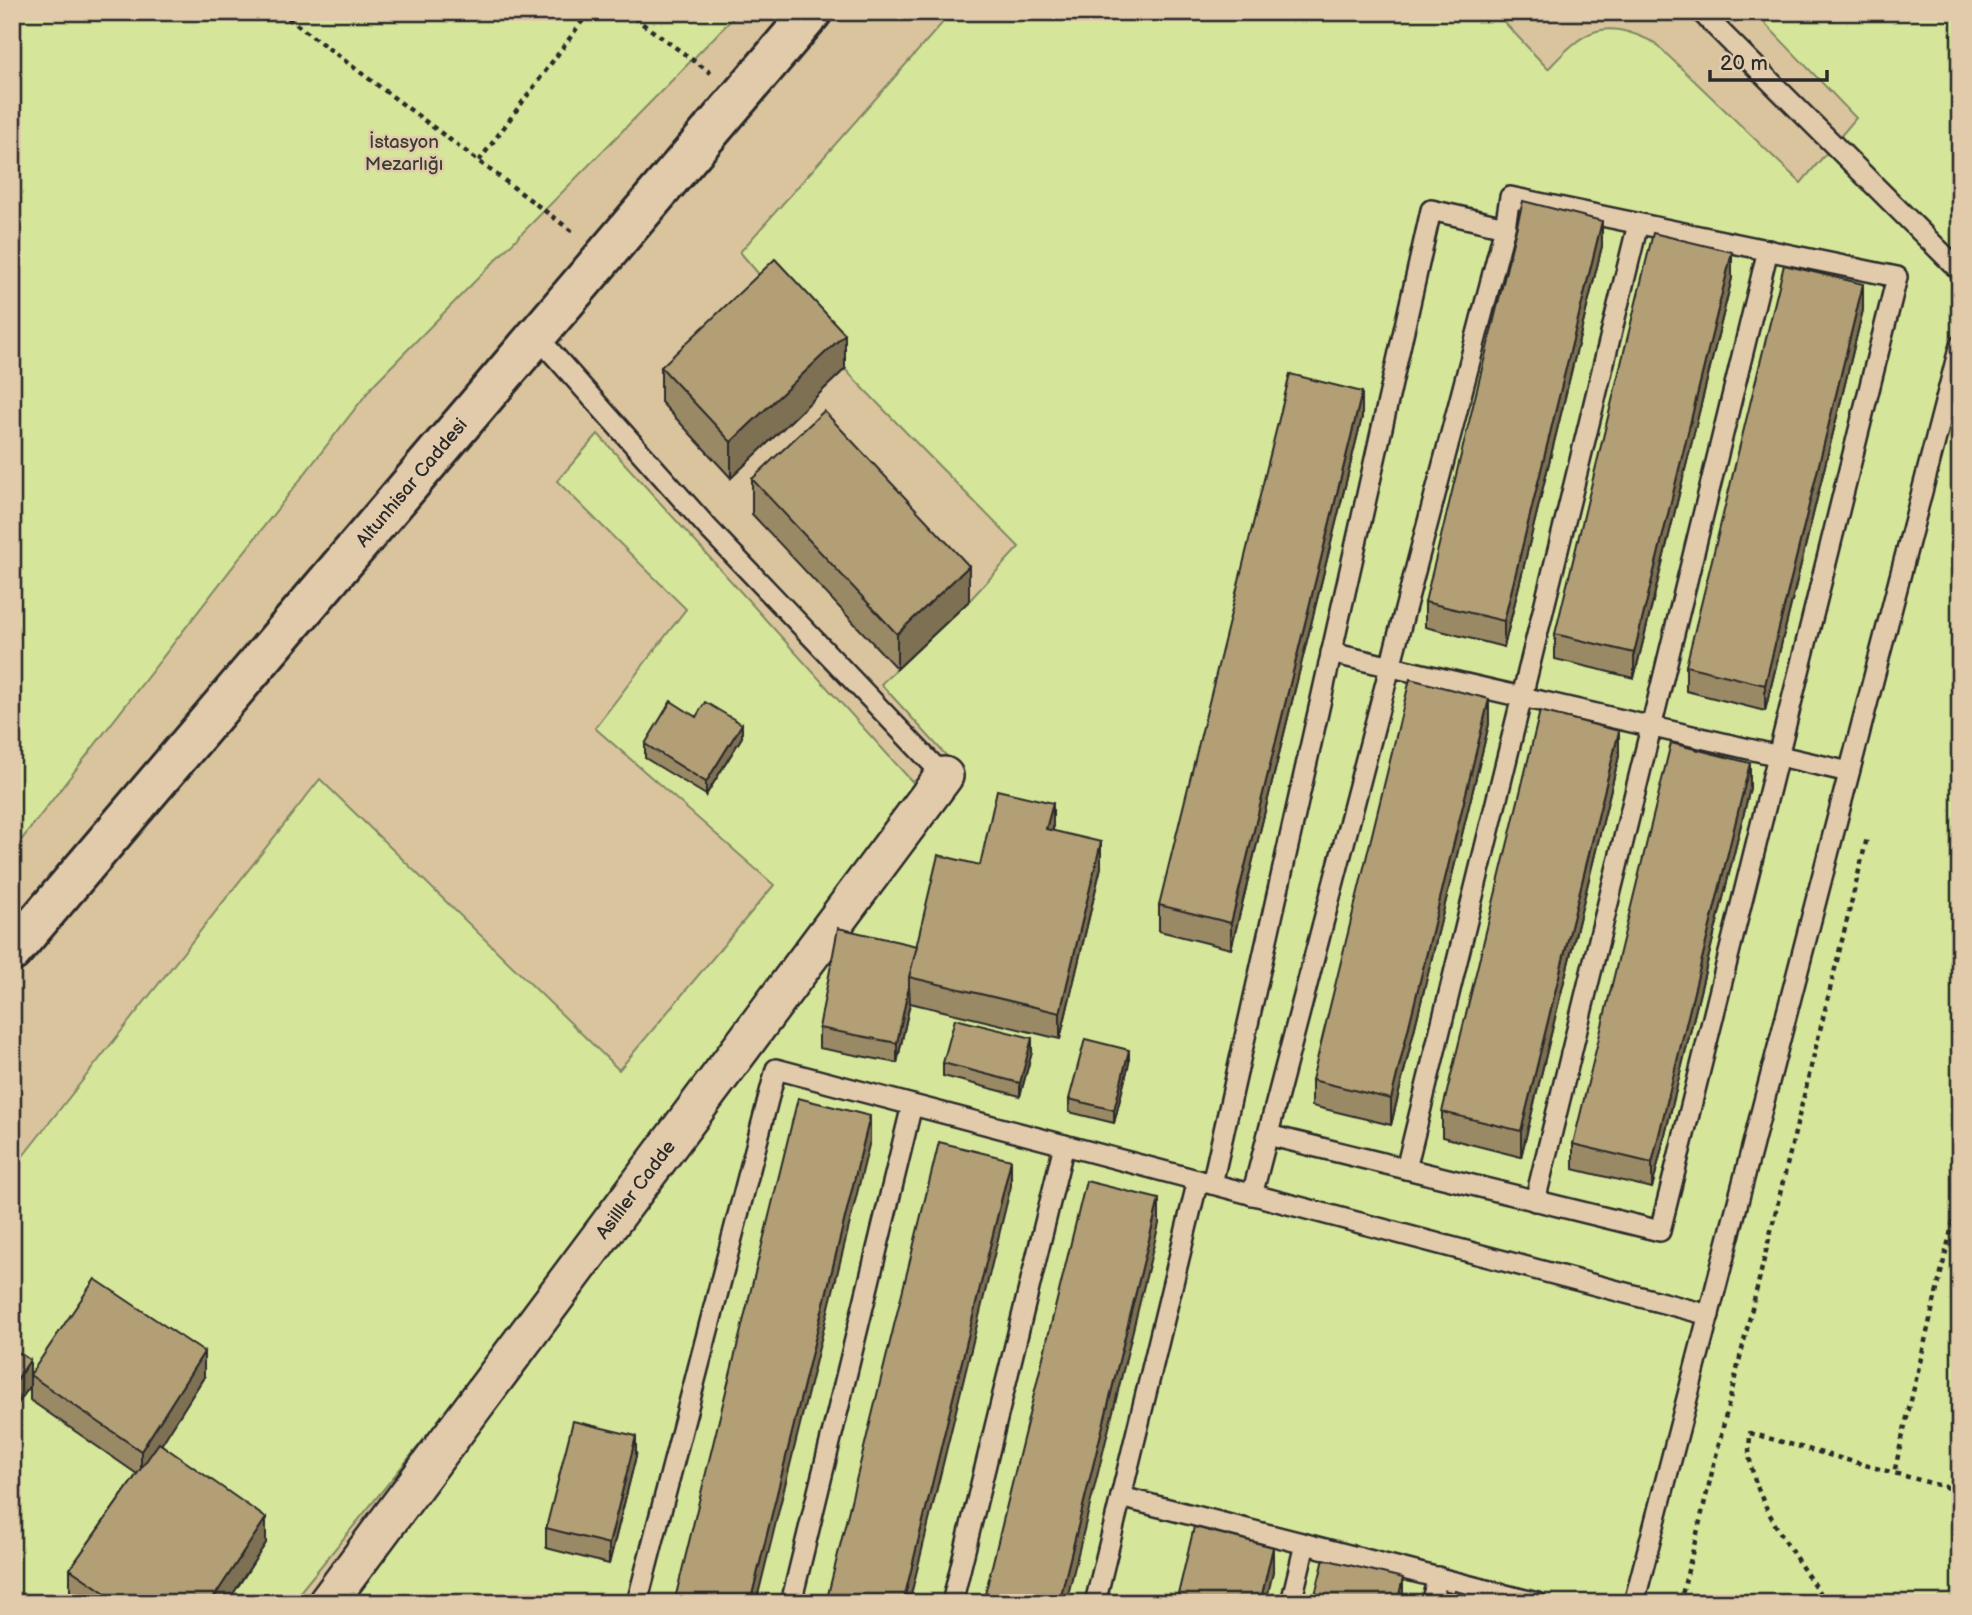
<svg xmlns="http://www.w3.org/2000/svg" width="1972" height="1615" font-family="'Balsamiq Sans',sans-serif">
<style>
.green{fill:#d5e599;stroke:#808862;stroke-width:2}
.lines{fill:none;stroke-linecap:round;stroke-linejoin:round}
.lane-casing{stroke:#2b2b2b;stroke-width:24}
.street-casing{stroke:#2b2b2b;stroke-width:42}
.secondary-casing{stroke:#2b2b2b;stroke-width:44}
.path{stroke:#2b2b2b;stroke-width:4.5;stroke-dasharray:5 5;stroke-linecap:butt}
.lane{stroke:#e2cbab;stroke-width:19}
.street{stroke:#e2cbab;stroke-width:37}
.secondary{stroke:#e2cbab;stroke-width:38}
.wall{fill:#9a8965;stroke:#2b2b2b;stroke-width:2}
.shaded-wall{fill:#7d6f52;stroke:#2b2b2b;stroke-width:2}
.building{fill:#b39f75;stroke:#2b2b2b;stroke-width:2}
.labels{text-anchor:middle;stroke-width:5;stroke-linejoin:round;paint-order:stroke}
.park-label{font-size:19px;fill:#3c3e36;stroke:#e2cbab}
.street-label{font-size:19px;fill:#2b2b2b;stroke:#e2cbab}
</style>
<rect width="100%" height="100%" fill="#dac49e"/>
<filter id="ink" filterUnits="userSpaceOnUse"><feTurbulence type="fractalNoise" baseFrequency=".0143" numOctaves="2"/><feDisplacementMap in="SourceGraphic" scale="14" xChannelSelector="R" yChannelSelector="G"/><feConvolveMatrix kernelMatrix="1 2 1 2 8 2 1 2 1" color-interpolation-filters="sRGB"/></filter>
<g filter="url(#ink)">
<g class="green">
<polygon points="12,12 739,12 375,383 12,852"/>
<path d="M952 12H1513L1505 23 1548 69C1585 29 1603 17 1655 43L1801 183 1856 118 1754 12H1960V1603H352L409 1480 452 1405 291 1603H32L12 1591V1170L320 779 619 1070 774 885 595 728 686 609 557 481 598 434 926 797 954 764 881 684 969 601 1019 547C925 451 827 356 740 252Z"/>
</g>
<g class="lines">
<g class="lane-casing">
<g id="lane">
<polyline points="1701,12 1960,271"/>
<polyline points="536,335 708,528 944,776"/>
<polyline points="1331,653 1849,772"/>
<polyline points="1268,1135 1660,1231 1897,277 1510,197 1505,227"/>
<polyline points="1406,1169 1638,224"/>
<polyline points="1212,1184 1431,210 1505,227 1252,1195"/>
<polyline points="1535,1201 1768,250"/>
<polyline points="1121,1497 1537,1603"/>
<polyline points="637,1603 776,1069 1709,1315"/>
<polyline points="791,1603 912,1105"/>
<polyline points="952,1603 1064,1145"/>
<polyline points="1095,1603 1198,1180"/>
<polyline points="1291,1603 1305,1544"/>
<polyline points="1431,1603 1438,1577"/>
<polyline points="1634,1603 1960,345"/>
</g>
</g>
<g class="street-casing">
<polyline id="street" points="327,1603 944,776"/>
</g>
<g class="secondary-casing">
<polyline id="secondary" points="12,952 812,12"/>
</g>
<g class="path">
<polyline points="280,12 573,232"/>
<polyline points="626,12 711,73"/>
<polyline points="479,161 589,12"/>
<polyline points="1960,1192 1894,1473 1960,1491"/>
<polyline points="1680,1603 1867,838"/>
<path d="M1826 1603C1799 1561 1758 1509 1750 1460 1748 1452 1750 1442 1750 1433L1894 1473"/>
<polyline points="1955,1603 1960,1585"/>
</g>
<use href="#lane" class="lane"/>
<use href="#street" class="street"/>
<use href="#secondary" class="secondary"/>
</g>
<g class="wall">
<polygon points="1602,246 1504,647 1425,627 1425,602"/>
<polygon points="1732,278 1634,678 1555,659 1555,634"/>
<polygon points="1863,310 1765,711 1686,691 1686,666"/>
<polygon points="661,367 845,369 731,478 661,402"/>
<polygon points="1362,417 1231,949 1159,931 1159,905"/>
<polygon points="752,479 969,601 897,669 752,514"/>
<polygon points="696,717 742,737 706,795 645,758 645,744"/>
<polygon points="1489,724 1391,1125 1312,1106 1312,1080"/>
<polygon points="1619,756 1521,1157 1442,1137 1442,1112"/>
<polygon points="1750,788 1652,1188 1573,1169 1573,1144"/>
<polygon points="1053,829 1052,831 1101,867 1060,1039 910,1003 897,1063 819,1048 819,1028 917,946 980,865"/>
<polygon points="1032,1052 1020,1096 943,1076 943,1063"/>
<polygon points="1129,1063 1114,1123 1069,1112 1069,1099"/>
<polygon points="12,1348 30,1375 204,1377 161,1444 266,1543 227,1603 82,1603 70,1594 70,1569 137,1474 30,1400 30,1386 12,1412"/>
<polygon points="636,1456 609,1564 546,1548 546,1528"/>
</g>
<g class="shaded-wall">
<polygon points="1602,221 1602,246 1504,647 1504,621"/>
<polygon points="1732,252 1732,278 1634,678 1634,653"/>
<polygon points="1863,284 1863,310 1765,711 1765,685"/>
<polygon points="845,334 845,369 731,478 731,442"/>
<polygon points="1362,392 1362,417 1231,949 1231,923"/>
<polygon points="969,566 969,601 897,669 897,634"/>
<polygon points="1489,699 1489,724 1391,1125 1391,1099"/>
<polygon points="742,724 742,737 706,795 706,782"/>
<polygon points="1619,731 1619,756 1521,1157 1521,1131"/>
<polygon points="1750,763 1750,788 1652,1188 1652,1163"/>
<polygon points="1053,803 1053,829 1046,855 1046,829"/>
<polygon points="1101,842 1101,867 1060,1039 1060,1013"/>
<polygon points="909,985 910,1003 897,1063 897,1043"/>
<polygon points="1032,1038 1032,1052 1020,1096 1020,1083"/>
<polygon points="1129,1050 1129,1063 1114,1123 1114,1110"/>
<polygon points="870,1116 870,1141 756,1603 750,1603"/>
<polygon points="1011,1160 1011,1186 909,1603 903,1603"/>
<polygon points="1159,1199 1159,1224 1066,1603 1059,1603"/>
<polygon points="204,1352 204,1377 141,1477 141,1451"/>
<polygon points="30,1360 30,1386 12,1412 12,1387"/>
<polygon points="636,1436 636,1456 609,1564 609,1544"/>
<polygon points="266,1518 266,1543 227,1603 210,1603"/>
<polygon points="1273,1547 1273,1572 1266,1603 1260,1603"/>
<polygon points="1403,1578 1403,1603 1397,1603"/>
</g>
<g class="building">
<polygon points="1523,201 1602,221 1504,621 1425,602"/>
<polygon points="1653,233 1732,252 1634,653 1555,634"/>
<polygon points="775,259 845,334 731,442 661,367"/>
<polygon points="1784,265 1863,284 1765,685 1686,666"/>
<polygon points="1290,374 1362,392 1231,923 1159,905"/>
<polygon points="824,411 969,566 897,634 752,479"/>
<polygon points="1410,679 1489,699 1391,1099 1312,1080"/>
<polygon points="671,701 696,717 705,702 742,724 706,782 645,744"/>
<polygon points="1540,711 1619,731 1521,1131 1442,1112"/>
<polygon points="1671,743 1750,763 1652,1163 1573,1144"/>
<polygon points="997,790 1053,803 1046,829 1101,842 1060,1013 909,977 938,855 980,865"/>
<polygon points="838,928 917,946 909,977 909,985 897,1043 819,1028"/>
<polygon points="955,1019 1032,1038 1020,1083 943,1063"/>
<polygon points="1085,1039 1129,1050 1114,1110 1069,1099"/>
<polygon points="798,1098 870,1116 750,1603 674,1603"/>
<polygon points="939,1142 1011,1160 903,1603 826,1603"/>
<polygon points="1086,1181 1159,1199 1059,1603 983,1603"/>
<polygon points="95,1279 204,1352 141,1451 30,1375"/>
<polygon points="12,1348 30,1360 12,1387"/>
<polygon points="573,1421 636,1436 609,1544 546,1528"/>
<polygon points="159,1443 266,1518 210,1603 120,1603 70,1569"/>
<polygon points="1194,1527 1273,1547 1260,1603 1176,1603"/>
<polygon points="1324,1559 1403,1578 1397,1603 1313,1603"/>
<polygon points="1455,1591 1504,1603 1452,1603"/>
</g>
</g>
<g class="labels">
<g class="park-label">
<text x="404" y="148">İstasyon<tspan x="404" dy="22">Mezarlığı</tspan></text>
</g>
<g class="street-label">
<text transform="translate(411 482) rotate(-50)" y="7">Altunhisar Caddesi</text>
<text transform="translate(635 1189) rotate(-53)" y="7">Asilller Cadde</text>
</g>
</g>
<rect width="1972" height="1615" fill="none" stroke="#e2cbab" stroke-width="42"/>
<rect x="21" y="21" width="1930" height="1573" fill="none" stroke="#2b2b2b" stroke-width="2.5" filter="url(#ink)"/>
<path d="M1710 70v10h117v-10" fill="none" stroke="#2b2b2b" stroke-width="3.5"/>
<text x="1720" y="70" font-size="21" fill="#2b2b2b" stroke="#e2cbab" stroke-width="5" paint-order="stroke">20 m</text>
</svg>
